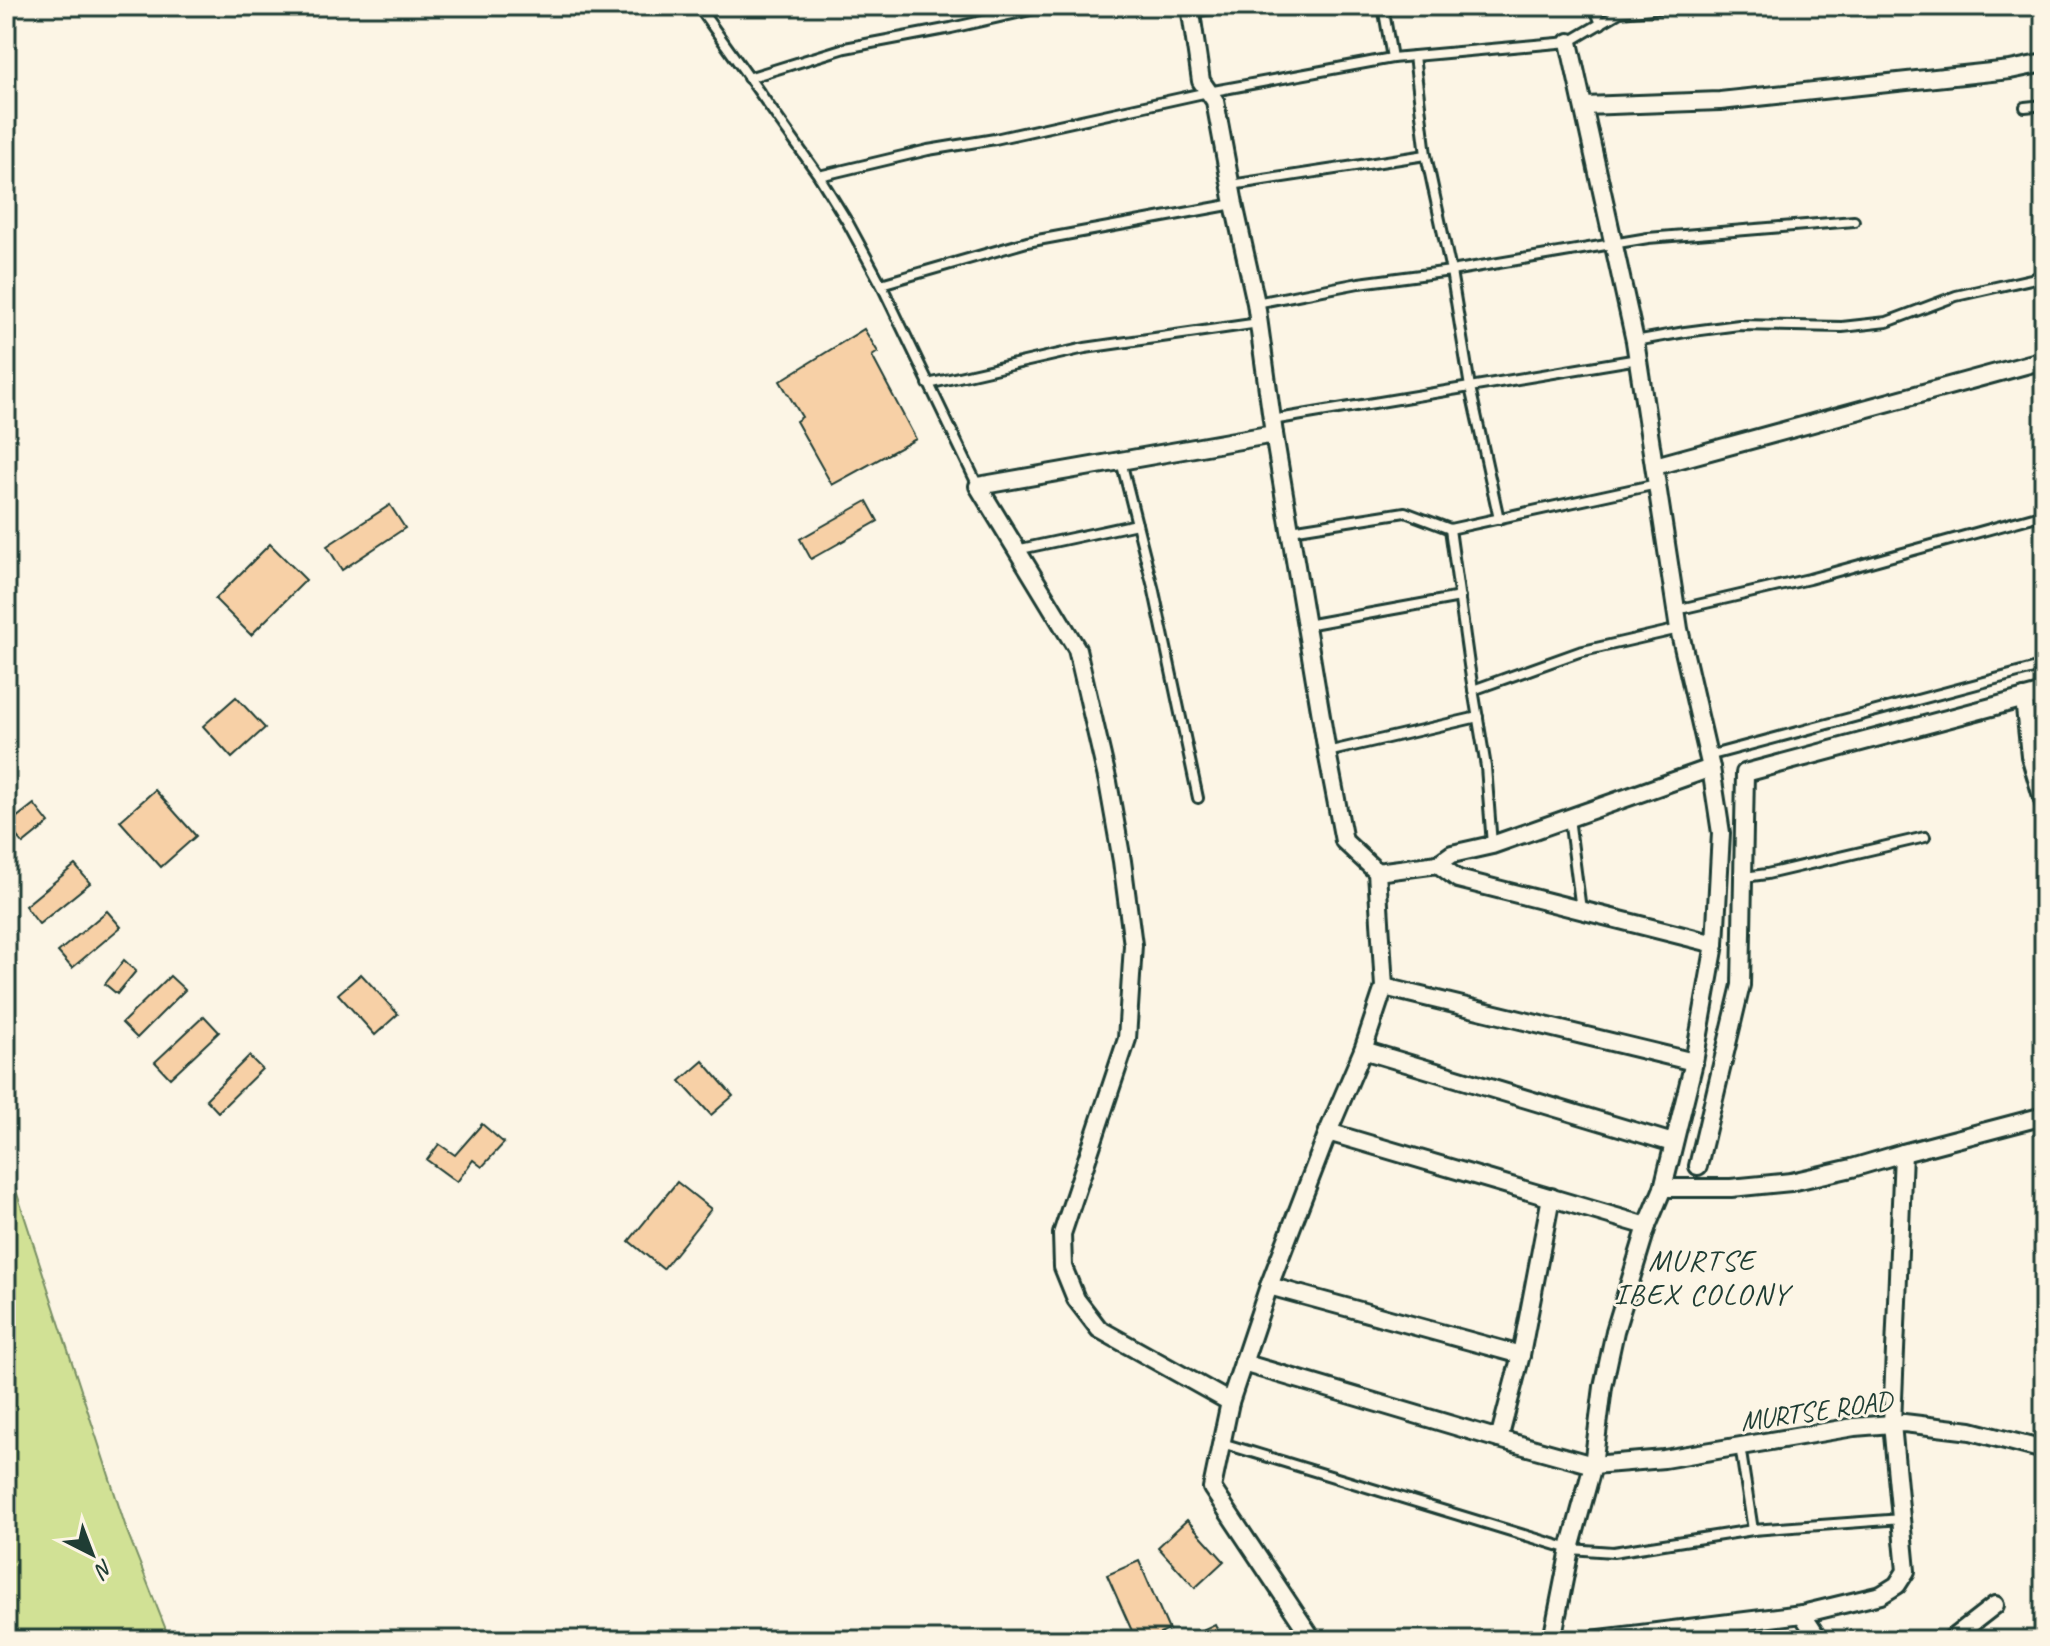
<svg xmlns="http://www.w3.org/2000/svg" width="2050" height="1646" font-family="Caveat,sans-serif">
<style>
.green{fill:#d1e195;stroke:#788f64;stroke-width:2}
.building{fill:#f7d0a6;stroke:#1f3d34;stroke-width:2}
.lines{fill:none;stroke-linecap:round;stroke-linejoin:round}
.service-casing{stroke:#1f3d34;stroke-width:14}
.minor-casing{stroke:#1f3d34;stroke-width:22}
.service{stroke:#fcf5e5;stroke-width:8}
.minor{stroke:#fcf5e5;stroke-width:16}
.labels{text-anchor:middle;stroke-width:6;stroke-linejoin:round;paint-order:stroke}
.street-label{font-size:28px;fill:#1f3d34;stroke:#fcf5e5}
.neighbourhood-label{font-size:30px;letter-spacing:2px;fill:#1f3d34;stroke:#fcf5e5}
</style>
<rect width="100%" height="100%" fill="#fcf5e5"/>
<filter id="ink" filterUnits="userSpaceOnUse"><feTurbulence type="fractalNoise" baseFrequency=".0125" numOctaves="2"/><feDisplacementMap in="SourceGraphic" scale="16" xChannelSelector="R" yChannelSelector="G"/><feConvolveMatrix kernelMatrix="1 2 1 2 8 2 1 2 1" color-interpolation-filters="sRGB"/></filter>
<g filter="url(#ink)">
<polygon class="green" points="6,1160 127,1531 170,1640 6,1640"/>
<g class="building">
<polygon points="864,329 878,352 872,356 916,439 832,485 796,421 802,417 780,381"/>
<polygon points="867,501 878,521 811,559 800,539"/>
<polygon points="390,505 405,528 342,570 327,546"/>
<polygon points="270,544 306,580 251,635 215,599"/>
<polygon points="236,697 265,728 232,758 203,726"/>
<polygon points="155,790 196,836 161,867 120,821"/>
<polygon points="34,804 49,823 23,844 7,825"/>
<polygon points="75,865 90,883 39,924 25,906"/>
<polygon points="107,911 121,927 72,968 58,952"/>
<polygon points="124,960 136,971 117,994 105,984"/>
<polygon points="361,974 398,1014 375,1035 338,994"/>
<polygon points="170,976 185,990 137,1038 122,1023"/>
<polygon points="204,1016 219,1032 170,1078 155,1062"/>
<polygon points="249,1056 262,1069 218,1112 206,1099"/>
<polygon points="703,1061 733,1096 711,1115 680,1081"/>
<polygon points="482,1124 504,1143 482,1167 473,1160 457,1182 427,1160 439,1144 455,1155"/>
<polygon points="677,1182 711,1209 663,1269 629,1241"/>
<polygon points="1187,1520 1224,1561 1195,1588 1158,1547"/>
<polygon points="1139,1561 1169,1630 1146,1640 1136,1640 1107,1575"/>
<polygon points="1215,1624 1222,1640 1181,1640"/>
</g>
<g class="lines">
<g class="service-casing">
<g id="service">
<polyline points="698,6 819,176 848,223 881,284 978,486"/>
<polyline points="1383,6 1392,58"/>
<polyline points="1594,6 1601,24"/>
<polyline points="1191,12 1234,6"/>
<polyline points="1414,56 1426,155 1451,271 1470,387 1499,519"/>
<polyline points="748,78 845,48 951,28 1048,6"/>
<polyline points="2025,107 2044,105"/>
<polyline points="819,176 928,150 995,139 1208,92 1392,58 1569,42 1620,12 1683,6"/>
<polyline points="1231,185 1426,155"/>
<polyline points="881,284 1027,242 1234,204"/>
<polyline points="1256,303 1359,283 1451,271 1648,238 1854,221"/>
<polyline points="1635,341 1685,332 1739,325 1842,327 1887,322 1956,296 2044,276"/>
<polyline points="928,384 1085,348 1259,323"/>
<polyline points="1272,420 1638,359"/>
<polyline points="1121,461 1154,591 1198,798"/>
<polyline points="1450,529 1469,665 1486,767 1492,845"/>
<polyline points="1291,530 1405,512 1450,529 1657,484"/>
<polyline points="1016,550 1137,524"/>
<polyline points="1676,610 1809,579 2044,514"/>
<polyline points="1306,625 1460,597"/>
<polyline points="1473,690 1579,652 1679,629"/>
<polyline points="1327,752 1478,717"/>
<polyline points="1708,756 2044,666"/>
<polyline points="1569,818 1581,910"/>
<polyline points="1744,877 1767,874 1925,837"/>
<polyline points="1222,1443 1570,1549 1613,1552 1753,1530 1902,1519"/>
<polyline points="1740,1446 1753,1530"/>
</g>
</g>
<g class="minor-casing">
<g id="minor">
<polyline points="1190,6 1201,81 1215,101 1234,204 1256,303 1274,434 1327,752 1344,841 1377,872 1384,987 1363,1050 1328,1132 1269,1286 1230,1402 1212,1488 1313,1640"/>
<polyline points="1584,106 1720,101 2010,70 2044,63"/>
<polyline points="1655,466 2044,360"/>
<polyline points="2024,698 2030,756 2044,803"/>
<polyline points="1438,864 1452,854 1492,845 1711,768"/>
<polyline points="1377,872 1438,864 1458,879 1715,944"/>
<polyline points="1384,987 1694,1062"/>
<polyline points="1363,1050 1673,1143"/>
<polyline points="1328,1132 1647,1226"/>
<polyline points="1698,1166 1741,985 1745,773 2044,693"/>
<polyline points="1663,1188 1731,1188 1791,1182 1852,1168 1903,1153 2044,1116"/>
<polyline points="1269,1286 1521,1355"/>
<polyline points="1243,1363 1499,1439 1593,1465 1664,1459 1854,1427 1904,1423 1971,1431 2044,1450"/>
<polyline points="1230,1402 1099,1329 1076,1299 1063,1267 1062,1234 1127,1039 1133,945 1122,861 1108,782 1077,649 978,486 1274,434"/>
<polyline points="1499,1439 1521,1355 1551,1197"/>
<polyline points="1802,1614 1819,1640"/>
<polyline points="1552,1640 1570,1549 1593,1465 1603,1387 1615,1331 1647,1226 1663,1188 1694,1062 1715,944 1721,833 1711,768 1679,629 1635,341 1569,42"/>
<polyline points="1592,1640 1802,1614 1881,1595 1897,1585 1906,1571 1892,1424 1903,1153"/>
<polyline points="1950,1640 1995,1605"/>
</g>
</g>
<use href="#service" class="service"/>
<use href="#minor" class="minor"/>
</g>
</g>
<g class="labels">
<g class="street-label">
<text transform="translate(1816 1410) rotate(-8)" y="10">MURTSE ROAD</text>
</g>
<g class="neighbourhood-label">
<text x="1702" y="1270">MURTSE<tspan x="1702" dy="34">IBEX COLONY</tspan></text>
</g>
</g>
<rect width="2050" height="1646" fill="none" stroke="#fcf5e5" stroke-width="32"/>
<rect x="16" y="16" width="2018" height="1614" fill="none" stroke="#1f3d34" stroke-width="3" filter="url(#ink)"/>
<g transform="translate(92 1554) rotate(138)" stroke="#fcf5e5" stroke-width="6" paint-order="stroke">
<path d="M0-6L14 30L0 20L-14 30Z" fill="#1f3d34"/>
<text y="-12" font-size="22" font-weight="bold" text-anchor="middle" fill="#1f3d34">N</text>
</g>
</svg>
